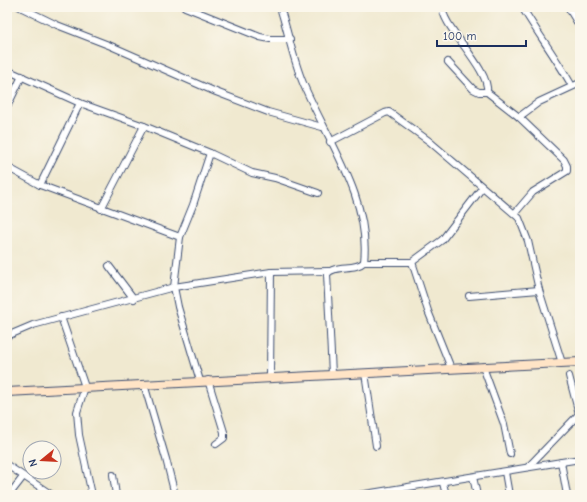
<svg xmlns="http://www.w3.org/2000/svg" width="587" height="502" font-family="'Comic Neue',sans-serif">
<style>
.lines{fill:none;stroke-linecap:round;stroke-linejoin:round}
.street-casing{stroke:#3b4b6f;stroke-width:8}
.secondary-casing{stroke:#3b4b6f;stroke-width:10}
.street{stroke:#fff;stroke-width:6}
.secondary{stroke:#ffe4c6;stroke-width:8}
</style>
<rect width="100%" height="100%" fill="#fbf7ec"/>
<filter id="ink" filterUnits="userSpaceOnUse"><feTurbulence type="fractalNoise" baseFrequency=".025" numOctaves="2"/><feDisplacementMap in="SourceGraphic" scale="8" xChannelSelector="R" yChannelSelector="G"/><feConvolveMatrix kernelMatrix="1 2 1 2 8 2 1 2 1" color-interpolation-filters="sRGB"/></filter>
<filter id="wash" filterUnits="userSpaceOnUse"><feTurbulence type="fractalNoise" baseFrequency=".012" numOctaves="4" result="noise"/><feDisplacementMap in="SourceGraphic" scale="16" xChannelSelector="R" yChannelSelector="G"/><feGaussianBlur stdDeviation="0.9" result="paint"/><feColorMatrix in="noise" values="0 0 0 0 0 0 0 0 0 0 0 0 0 0 0 0 0 1.4 0 .05"/><feComposite in="paint" operator="in"/></filter>
<g filter="url(#wash)">
<rect width="100%" height="100%" fill="#f0e9d0"/>
</g>
<g filter="url(#ink)">
<g class="lines">
<g class="street-casing">
<g id="street">
<polyline points="20,7 57,25 111,46 216,92 268,112 322,127"/>
<polyline points="185,7 260,37 270,39 290,39"/>
<path d="M280 7C288 32 293 59 303 83 327 140 371 198 364 262 355 271 335 264 327 274L332 374"/>
<path d="M443 7C439 23 491 70 487 92"/>
<path d="M522 7C538 34 557 59 572 86"/>
<polyline points="568,7 580,27"/>
<polyline points="448,62 473,89 479,92 487,92 519,117 564,160 567,166 567,171 533,192 515,213"/>
<polyline points="7,70 80,103 144,126 210,153 252,173 275,178 318,193"/>
<polyline points="7,107 22,76"/>
<polyline points="519,117 539,102 580,83"/>
<polyline points="330,142 385,113 389,112 429,141 519,218 528,241 539,290 562,363"/>
<polyline points="7,167 40,185 180,237"/>
<polyline points="40,185 80,103"/>
<polyline points="101,209 144,126"/>
<polyline points="364,262 412,262 442,240 482,188"/>
<polyline points="412,262 428,311 451,368"/>
<polyline points="109,266 134,299"/>
<polyline points="469,296 539,290"/>
<polyline points="61,317 85,387 77,412 79,435 92,495"/>
<polyline points="7,336 33,325 174,287 271,272 329,271"/>
<polyline points="483,367 504,424 510,454"/>
<polyline points="365,373 376,446"/>
<polyline points="569,376 579,414"/>
<polyline points="270,377 271,272"/>
<polyline points="208,380 224,432 224,438 216,444"/>
<polyline points="200,381 178,307 174,287 180,237 193,205 210,153"/>
<polyline points="144,384 166,459 175,495"/>
<polyline points="561,462 567,495"/>
<polyline points="7,465 52,495"/>
<polyline points="528,467 580,413"/>
<polyline points="505,472 509,495"/>
<polyline points="113,475 116,495"/>
<polyline points="473,477 477,495"/>
<polyline points="443,483 446,495"/>
<polyline points="9,495 23,477"/>
<polyline points="359,495 580,459"/>
</g>
</g>
<g class="secondary-casing">
<polyline id="secondary" points="7,392 580,362"/>
</g>
<use href="#street" class="street"/>
<use href="#secondary" class="secondary"/>
</g>
</g>
<rect width="587" height="502" fill="none" stroke="#fbf7ec" stroke-width="24"/>
<g transform="translate(42 460) rotate(252)"><circle r="19" fill="#fbf7ec" stroke="#a1a7b3"/>
<path d="M0-3L7 15L0 10L-7 15Z" fill="#c8321e"/>
<text y="-6" font-size="11" font-weight="bold" text-anchor="middle" fill="#1b2f5e">N</text>
</g>
<path d="M437 40v6h89v-6" fill="none" stroke="#1b2f5e" stroke-width="2"/>
<text x="443" y="40" font-size="12" fill="#1b2f5e" stroke="#fbf7ec" stroke-width="3" paint-order="stroke">100 m</text>
</svg>
